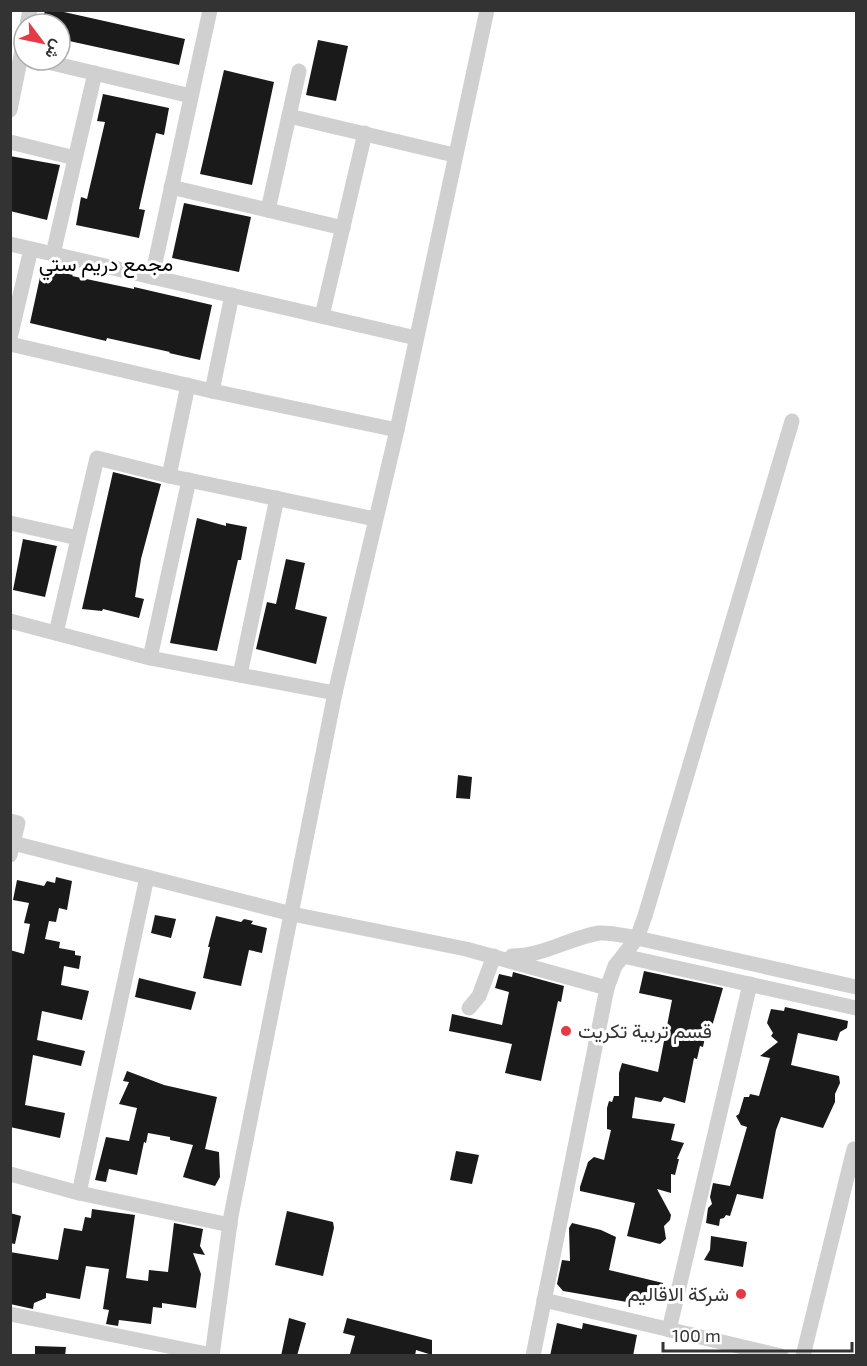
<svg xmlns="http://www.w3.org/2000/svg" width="867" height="1366" font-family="'Exo 2',Vazirmatn,sans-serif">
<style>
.building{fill:#1a1a1a}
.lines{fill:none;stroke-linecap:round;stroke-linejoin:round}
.minor{stroke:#d0d0d0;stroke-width:15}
.poi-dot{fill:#e63946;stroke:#fff;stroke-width:2}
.labels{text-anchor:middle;stroke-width:6;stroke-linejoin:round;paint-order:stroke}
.poi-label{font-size:20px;fill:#333;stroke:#fff;text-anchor:start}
.neighbourhood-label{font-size:21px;fill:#000;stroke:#fff}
</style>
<rect width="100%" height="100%" fill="#fff"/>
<g class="building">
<polygon points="45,10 55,10 185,39 179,65 60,39 60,24 42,24"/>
<polygon points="318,40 348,46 336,101 306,95"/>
<polygon points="224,70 274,82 252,185 200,174"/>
<polygon points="103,94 169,108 164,135 156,133 139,209 145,210 139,238 76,225 81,197 87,199 105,122 97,121"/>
<polygon points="10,156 60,165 47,220 10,211"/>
<polygon points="184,203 251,217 239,272 172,258"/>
<polygon points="42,268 73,275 72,276 134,289 134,287 212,305 200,360 169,353 170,352 107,338 106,341 30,323"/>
<polygon points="113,472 161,484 141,559 135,597 144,599 139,618 103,609 102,611 82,609"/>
<polygon points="197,518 226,526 226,523 247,527 241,560 238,560 217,651 170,643"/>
<polygon points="23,539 57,546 45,597 13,590"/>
<polygon points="286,559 305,563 295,609 327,617 316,664 256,649 267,602 276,604"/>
<polygon points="458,775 472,777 470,799 456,798"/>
<polygon points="56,877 72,881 67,910 59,908 56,922 49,921 45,939 60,942 59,948 75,951 75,955 81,956 79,969 64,966 61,985 89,991 82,1020 42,1011 37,1040 85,1051 81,1066 33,1055 25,1105 65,1113 60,1138 10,1127 10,950 24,954 30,924 24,923 29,903 13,900 17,880 44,886 47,881 55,883"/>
<polygon points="155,915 176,919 171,938 151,933"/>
<polygon points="216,916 241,922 244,919 253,921 251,924 267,928 262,953 249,950 241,986 203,978 210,947 208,947"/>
<polygon points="644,971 723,988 709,1037 705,1037 703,1047 700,1046 697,1059 694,1058 685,1103 664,1097 661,1102 635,1097 632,1118 675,1124 671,1140 684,1143 677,1159 679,1159 675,1175 671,1174 671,1193 657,1189 671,1215 670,1220 664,1226 666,1239 660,1244 627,1236 635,1203 580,1191 580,1187 588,1162 594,1157 604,1160 611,1130 607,1129 607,1108 609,1101 612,1102 614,1096 619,1096 619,1073 622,1063 658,1072 672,1000 639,993"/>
<polygon points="513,972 564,986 561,1002 558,1001 541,1081 505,1073 512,1044 449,1031 452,1014 502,1025 509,992 495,988 499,974 512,977"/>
<polygon points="139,978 196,992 191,1010 135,997"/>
<polygon points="785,1007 848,1021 847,1028 840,1032 837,1041 798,1033 791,1065 839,1076 840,1083 835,1094 835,1102 823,1128 781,1117 776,1130 763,1199 737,1194 730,1216 726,1215 724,1218 720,1219 719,1226 706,1223 708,1208 712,1204 710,1197 713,1183 730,1186 747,1127 741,1125 736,1116 739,1114 744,1097 749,1097 750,1094 759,1096 770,1058 760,1056 778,1042 771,1036 773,1033 767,1023 771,1009 784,1011"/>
<polygon points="127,1071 164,1085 217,1097 205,1149 219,1152 220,1177 215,1186 183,1177 193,1145 170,1140 170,1137 148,1133 146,1143 144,1142 137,1175 109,1169 106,1182 95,1180 106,1137 129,1141 137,1108 119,1104 129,1082 123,1081"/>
<polygon points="456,1151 479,1155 472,1184 450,1180"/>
<polygon points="92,1209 135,1215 126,1278 148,1281 149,1270 168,1272 174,1223 203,1229 200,1246 205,1255 193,1253 201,1274 196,1308 162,1303 162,1308 153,1307 151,1324 119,1320 118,1326 106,1324 109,1310 103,1309 109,1269 86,1266 80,1299 46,1293 46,1298 34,1303 33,1309 10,1304 10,1252 58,1260 64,1228 82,1231 85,1217 91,1218"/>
<polygon points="287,1211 333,1222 334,1228 323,1276 275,1265"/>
<polygon points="10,1213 21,1216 15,1244 10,1243"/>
<polygon points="572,1223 601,1230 616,1237 609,1270 663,1283 659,1303 628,1296 627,1302 563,1291 557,1284 562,1260 570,1261 569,1228"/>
<polygon points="711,1236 747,1242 743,1267 704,1260 710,1250"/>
<polygon points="289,1318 306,1323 297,1356 281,1356"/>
<polygon points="347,1318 432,1340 432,1355 416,1350 415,1356 350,1354 355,1336 343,1333"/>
<polygon points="557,1323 582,1329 583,1323 637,1335 633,1356 550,1356"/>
<polygon points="35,1346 66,1347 65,1356 35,1356"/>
</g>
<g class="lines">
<g class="minor">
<polyline points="27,24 30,10"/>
<polyline points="39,60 191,96"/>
<polyline points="10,110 24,41"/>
<polyline points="289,116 454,155"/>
<polyline points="10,142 75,158"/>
<polyline points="171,187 343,228"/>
<polyline points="268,210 299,71"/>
<polyline points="10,244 416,338"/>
<polyline points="53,254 95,73"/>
<polyline points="152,277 210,10"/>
<polyline points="322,316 365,133"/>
<polyline points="10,338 31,249"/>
<polyline points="10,344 212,391 397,430"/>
<polyline points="212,391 232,295"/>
<polyline points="169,476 188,385"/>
<polyline points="10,523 78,538"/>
<polyline points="10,621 150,658 335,693"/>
<polyline points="56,633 97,458 169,476 375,519"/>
<polyline points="150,658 189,480"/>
<polyline points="240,675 277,498"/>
<polyline points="10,821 18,823 10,855"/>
<polyline points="13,843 292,914 466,949 607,988"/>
<path d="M512 956C543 956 569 938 599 933 611 932 625 936 637 938L856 987"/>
<polyline points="623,956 856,1008"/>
<polyline points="469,1008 479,996 494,956"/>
<polyline points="10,1174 79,1193 230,1225"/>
<polyline points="79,1193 147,877"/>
<polyline points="544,1300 781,1356"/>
<polyline points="10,1314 212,1355"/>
<polyline points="669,1330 750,984"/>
<polyline points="212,1356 231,1216 335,693 397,430 487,10"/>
<polyline points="533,1356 607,988 615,966 637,938 645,916 792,421"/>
<polyline points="803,1356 854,1149"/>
</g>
</g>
<g class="poi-dot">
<circle cx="566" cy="1031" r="6"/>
<circle cx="741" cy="1294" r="6"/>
</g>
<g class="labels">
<g class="poi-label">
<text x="578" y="1038">قسم تربية تكريت</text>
<text x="729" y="1301" text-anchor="end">شركة الاقاليم</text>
</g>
<g class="neighbourhood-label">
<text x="106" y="271">مجمع دريم ستي</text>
</g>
</g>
<rect width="867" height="1366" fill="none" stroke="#333333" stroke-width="24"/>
<g transform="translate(42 42) rotate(122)"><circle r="28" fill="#ffffff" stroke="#adadad" stroke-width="1.5"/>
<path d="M0-4.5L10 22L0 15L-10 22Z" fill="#e63946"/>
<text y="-9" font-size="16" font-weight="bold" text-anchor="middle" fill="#333333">ش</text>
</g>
<path d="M663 1342v9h189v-9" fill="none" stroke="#333333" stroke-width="3"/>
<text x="672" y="1342" font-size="18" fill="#333333" stroke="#ffffff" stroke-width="4.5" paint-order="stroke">100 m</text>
</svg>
